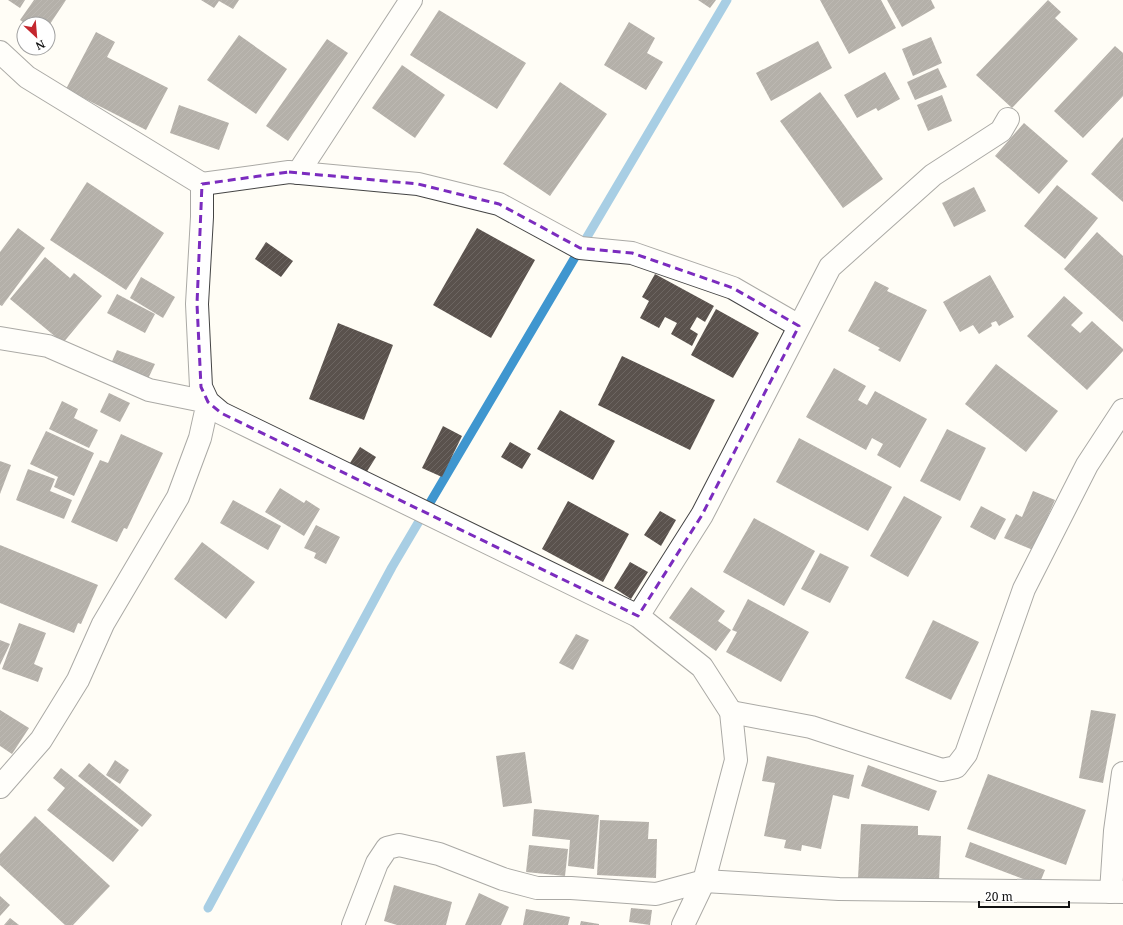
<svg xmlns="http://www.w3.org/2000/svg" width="1123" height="925" font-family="'Noto Serif',serif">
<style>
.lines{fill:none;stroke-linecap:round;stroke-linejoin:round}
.stream{stroke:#3f96cf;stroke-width:9}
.building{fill:url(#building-hatch)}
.minor-casing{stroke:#444;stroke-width:24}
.minor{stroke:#fff;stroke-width:22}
.marked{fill:none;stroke:#7b2cbf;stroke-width:3;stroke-dasharray:8 5;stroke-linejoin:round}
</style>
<defs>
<pattern id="building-hatch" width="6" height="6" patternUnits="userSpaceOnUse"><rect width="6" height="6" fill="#5a524d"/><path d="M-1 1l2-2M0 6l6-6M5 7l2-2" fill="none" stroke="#6d6662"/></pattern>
</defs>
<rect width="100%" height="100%" fill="#fffdf5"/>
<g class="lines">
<polyline class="stream" points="208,908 392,567 727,0"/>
</g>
<g class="building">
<polygon points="8,0 25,0 20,8"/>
<polygon points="34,0 66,0 48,27 48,24 26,24 20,20"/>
<polygon points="201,0 239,0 233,9 219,1 214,8"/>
<polygon points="698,0 716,0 710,8"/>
<polygon points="820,0 881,0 896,28 849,54"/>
<polygon points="887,0 931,0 935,8 902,27"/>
<polygon points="1048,0 1061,12 1055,18 1078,39 1012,108 976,75"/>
<polygon points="439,10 526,63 497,109 410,55"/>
<polygon points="629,22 655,38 647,53 663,62 646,90 604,65"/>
<polygon points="96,32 115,42 107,57 168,88 146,130 66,89"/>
<polygon points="239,35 287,69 256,114 207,80"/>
<polygon points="931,37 942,63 913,76 902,49"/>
<polygon points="327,39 348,53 288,141 266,126"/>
<polygon points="818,41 832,68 771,101 756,73"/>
<polygon points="1115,46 1123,53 1123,96 1083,138 1054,111"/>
<polygon points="402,65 445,95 415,138 372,108"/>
<polygon points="938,68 947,87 915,100 907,82"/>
<polygon points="885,72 900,99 878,111 876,108 857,118 844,95"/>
<polygon points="560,82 607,114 550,196 503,164"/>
<polygon points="820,92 883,179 843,208 780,121"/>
<polygon points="942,95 952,121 928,131 917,105"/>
<polygon points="179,105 229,123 219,150 170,133"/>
<polygon points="1024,123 1068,161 1039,194 995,156"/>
<polygon points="1123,137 1123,202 1091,174"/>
<polygon points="87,182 164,233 126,290 50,240"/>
<polygon points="1057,185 1098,218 1065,259 1024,226"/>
<polygon points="974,187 986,211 954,227 942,203"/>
<polygon points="18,228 45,248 2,306 0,305 0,252"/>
<polygon points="477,228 535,260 491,338 433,305"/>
<polygon points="1097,232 1123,256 1123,322 1064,269"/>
<polygon points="266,242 293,261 281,277 255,259"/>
<polygon points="45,257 70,278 74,273 102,296 63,343 10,299"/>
<polygon points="655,274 714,306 705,322 697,317 690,329 698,334 692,346 671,334 677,323 665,317 659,328 640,318 649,301 642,297"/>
<polygon points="990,275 1014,317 999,326 996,321 991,323 992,326 979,334 973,325 960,332 943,302"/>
<polygon points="141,277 175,297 163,318 130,298"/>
<polygon points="875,281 889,288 887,291 927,310 900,362 878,350 880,348 848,331"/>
<polygon points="117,294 155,314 145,333 107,313"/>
<polygon points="1064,296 1083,313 1071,325 1080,333 1092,321 1123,349 1123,351 1087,390 1027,336"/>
<polygon points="716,309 759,333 733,378 691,355"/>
<polygon points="338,323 393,345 364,420 309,399"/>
<polygon points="117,350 155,364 147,381 110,366"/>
<polygon points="622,356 715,400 690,450 598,405"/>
<polygon points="996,364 1058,411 1026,452 965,404"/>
<polygon points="834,368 866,386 858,400 867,405 875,391 927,419 900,468 877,455 883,444 872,438 866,450 806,417"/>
<polygon points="109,393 130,403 120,422 100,412"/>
<polygon points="62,401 78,409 74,418 98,430 89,448 49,429"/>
<polygon points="560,410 615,441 593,480 537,449"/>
<polygon points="443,426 462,436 442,477 422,468"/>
<polygon points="947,429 986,448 960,501 920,481"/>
<polygon points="46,431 94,453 74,496 54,487 58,477 30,464"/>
<polygon points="121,434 163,453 127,529 124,528 117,542 71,522 100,460 108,463"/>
<polygon points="799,438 892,487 868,531 776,482"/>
<polygon points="510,442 531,454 522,469 501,457"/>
<polygon points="360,447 376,457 366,473 350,463"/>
<polygon points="0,461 11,465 0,494"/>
<polygon points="28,469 55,479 50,491 72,500 64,519 16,500"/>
<polygon points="280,488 304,503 306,500 320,509 304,536 265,512"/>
<polygon points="1033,491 1055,500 1033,550 1004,538 1016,514 1022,517"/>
<polygon points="904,496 942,517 908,577 870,556"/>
<polygon points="233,500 281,526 268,550 220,523"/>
<polygon points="568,501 629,534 603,582 542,549"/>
<polygon points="981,506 1006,519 995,540 970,527"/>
<polygon points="660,511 676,520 661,546 644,535"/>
<polygon points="754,518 815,551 784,606 723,572"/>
<polygon points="316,525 340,537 326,564 314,558 316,553 304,548"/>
<polygon points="202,542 255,582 226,619 174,579"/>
<polygon points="0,545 98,585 81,624 78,623 74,633 0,603"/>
<polygon points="820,553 849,567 830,603 801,589"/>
<polygon points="630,562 648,572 631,599 614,588"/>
<polygon points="691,587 725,611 718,621 731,630 716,651 669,618"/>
<polygon points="748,599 809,632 781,682 726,652 737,632 732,630"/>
<polygon points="933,620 979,642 951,700 905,678"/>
<polygon points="19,623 46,633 34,664 43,668 38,682 2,669"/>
<polygon points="576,634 589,640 573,670 559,663"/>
<polygon points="0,640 10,644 0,665"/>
<polygon points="0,710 29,728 12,754 0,746"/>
<polygon points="1091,710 1116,714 1103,783 1079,778"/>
<polygon points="525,752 532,803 503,807 496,756"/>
<polygon points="767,756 854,775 849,799 833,795 821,849 802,845 801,851 784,848 786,840 764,836 775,783 762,781"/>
<polygon points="115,760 129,770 120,784 106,775"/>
<polygon points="89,763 152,815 142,827 78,776"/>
<polygon points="868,765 937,791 929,811 861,786"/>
<polygon points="61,768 139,830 113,862 47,810 65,788 53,778"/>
<polygon points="988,774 1086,810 1066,865 967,829"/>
<polygon points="534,809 599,815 594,869 568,866 570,840 532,836"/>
<polygon points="35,816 110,886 73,925 65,925 0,865 0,854"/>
<polygon points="600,820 649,822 648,839 657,839 656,878 597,875"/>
<polygon points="861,824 918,826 918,835 941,836 939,881 858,878"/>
<polygon points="970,842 1045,870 1039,885 965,857"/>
<polygon points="529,845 568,849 565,876 526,872"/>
<polygon points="394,885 452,902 446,925 397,925 384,921"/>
<polygon points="479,893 509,907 501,925 465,925"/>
<polygon points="0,896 10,905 0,916"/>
<polygon points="631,908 652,910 650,925 629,922"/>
<polygon points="526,909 570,917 568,925 523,925"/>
<polygon points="10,918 19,925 4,925"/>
<polygon points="581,921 599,924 599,925 580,925"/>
</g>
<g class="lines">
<g class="minor-casing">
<g id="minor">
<polyline points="0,52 27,77 202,184 202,217 197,304 201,387 208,402 221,413 638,616 702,667 731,712 736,760 704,881 683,925"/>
<polyline points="298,173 411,0"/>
<polyline points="202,184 289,172 418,184 499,204 580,248 632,253 733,288 799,326"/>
<polyline points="0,338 48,346 149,390 208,402 200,438 178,497 103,624 78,680 41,740 0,787"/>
<polyline points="638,616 702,515 830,267 933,175 1001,131 1008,119"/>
<polyline points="731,712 811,727 942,770 956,767 966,754 1024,589 1087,465 1123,410"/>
<polyline points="1111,892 1115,831 1123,773"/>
<polyline points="353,925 377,863 387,848 399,845 439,854 503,879 537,888 571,888 656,894 704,881 839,889 1123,892"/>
</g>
</g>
<use href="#minor" class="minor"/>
</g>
<path d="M0 0H1123V925H0ZM289 172 418 184 499 204 580 248 632 253 733 288 799 326 702 515 638 616 221 413 208 402 201 387 197 304 202 184Z" fill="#fffdf5" fill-opacity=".55" fill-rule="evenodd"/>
<path class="marked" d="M289 172 418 184 499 204 580 248 632 253 733 288 799 326 702 515 638 616 221 413 208 402 201 387 197 304 202 184Z"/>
<g transform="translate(36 36) rotate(154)"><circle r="19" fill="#ffffff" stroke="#a0a0a0"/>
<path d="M0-3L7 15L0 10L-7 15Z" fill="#c4262e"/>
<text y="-6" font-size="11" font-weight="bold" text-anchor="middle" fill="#111111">N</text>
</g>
<path d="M979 901v6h90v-6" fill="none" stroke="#111111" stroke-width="2"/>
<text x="985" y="901" font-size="12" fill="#111111" stroke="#ffffff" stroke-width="3" paint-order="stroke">20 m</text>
</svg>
